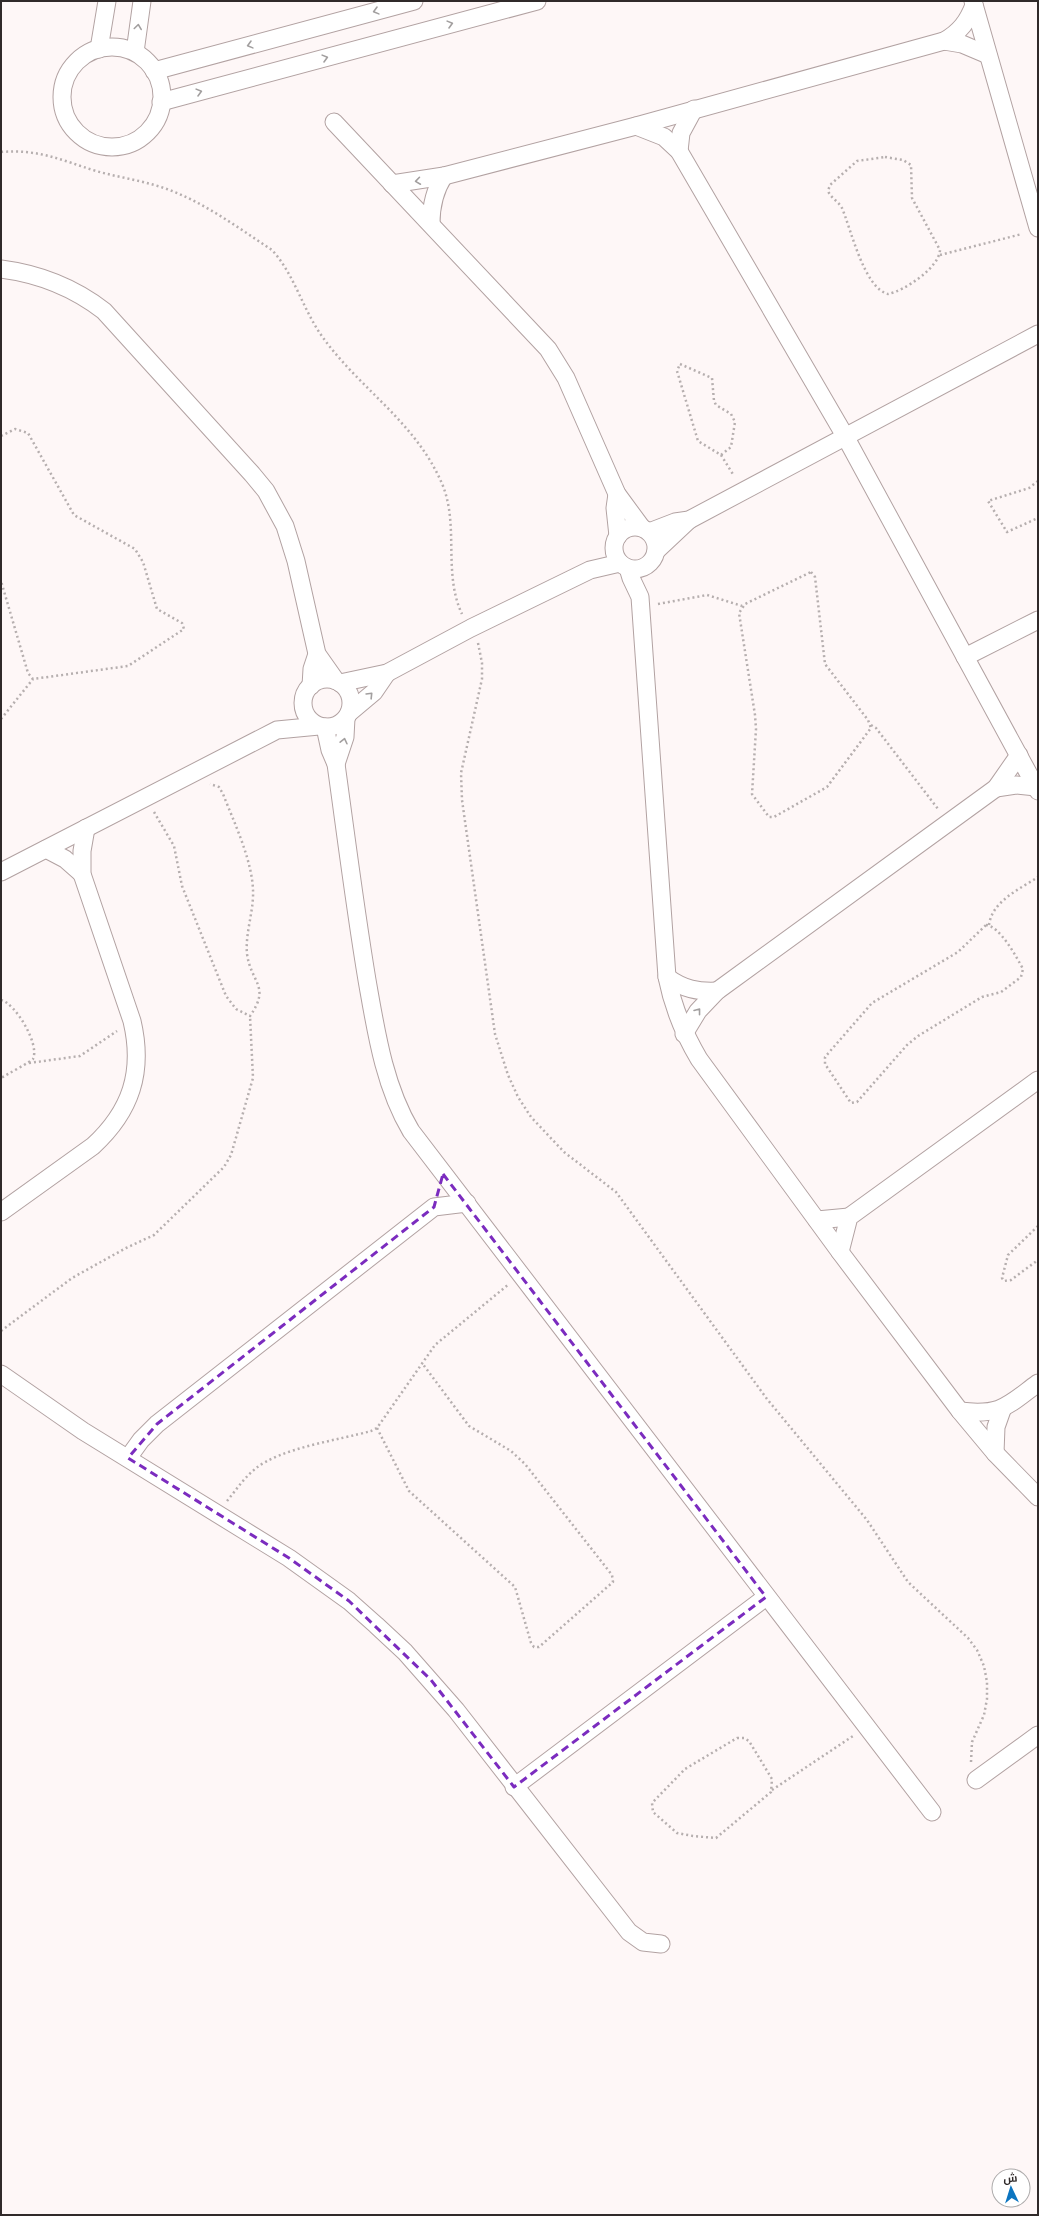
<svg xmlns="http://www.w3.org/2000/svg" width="1039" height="2216" font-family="Inter,Cairo,sans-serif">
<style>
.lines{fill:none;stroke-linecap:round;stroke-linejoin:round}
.minor-casing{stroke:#b2a2a2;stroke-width:19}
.path{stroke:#b6afaf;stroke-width:2.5;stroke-dasharray:2 3;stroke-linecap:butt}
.minor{stroke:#fff;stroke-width:17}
.oneway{stroke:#a29f9f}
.marked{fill:none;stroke:#7b2cbf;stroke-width:3;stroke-dasharray:8 5;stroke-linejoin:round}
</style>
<rect width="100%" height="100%" fill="#fef7f7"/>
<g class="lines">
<g class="minor-casing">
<g id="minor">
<polyline points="973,1 1038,228"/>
<polyline points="944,41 962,44 988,55"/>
<circle cx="112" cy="97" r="50"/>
<polyline points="99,49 107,1"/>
<polyline points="135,52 142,1"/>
<polyline points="154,71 414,1"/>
<polyline points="161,102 537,1"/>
<polyline points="334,122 548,349 566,378 617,494 642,528"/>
<polyline points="636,126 664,137 679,151 845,436 1038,791"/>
<polyline points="679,151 681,133 694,109"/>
<path d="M392 184 444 176 636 126 944 41C960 32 968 21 974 5"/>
<path d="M431 224C431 206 434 191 444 176"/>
<path d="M1 269C40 274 73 287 104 311L252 474 266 491 285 526 296 561 317 654 336 681"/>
<polyline points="617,494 615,508 618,536"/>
<circle cx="635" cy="548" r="21"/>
<polyline points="649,532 675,522 689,520 1038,334"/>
<polyline points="656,551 689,520"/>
<path d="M628 568 631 578 640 597 667 977C673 1008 683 1032 699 1059L840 1252 960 1411 995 1453 1038 1497"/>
<polyline points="965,657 1038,620"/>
<circle cx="327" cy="703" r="24"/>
<polyline points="340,683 387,673 471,628 590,570 620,563"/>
<polyline points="311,686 312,669 317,654"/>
<polyline points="349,713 374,692 387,673"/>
<path d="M325 727 330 750 336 764C346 836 355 908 367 980 376 1031 384 1086 411 1131L932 1812"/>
<polyline points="336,764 345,737 346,718"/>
<polyline points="996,788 1016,785 1036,787"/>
<polyline points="46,849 65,859 82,874"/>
<polyline points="1,872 277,730 319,726"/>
<path d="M667 977C683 989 698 992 717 991"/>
<polyline points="684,1034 698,1011 717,991 996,788 1019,755"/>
<path d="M1 1212 93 1146C131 1111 144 1072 132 1021L82 874V851L86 828"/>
<polyline points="817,1220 849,1217"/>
<polyline points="840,1252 849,1217 1038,1080"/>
<polyline points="1,1374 83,1431 289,1558 349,1601 376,1625 405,1652 456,1710 629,1932 643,1942 661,1944"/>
<path d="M960 1411C1001 1416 1007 1406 1038 1383"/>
<polyline points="995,1453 996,1427 1002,1410"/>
<polyline points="128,1458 141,1440 157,1424 434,1207 467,1203"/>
<polyline points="976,1780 1038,1735"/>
<polyline points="514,1787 766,1597"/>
</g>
</g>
<g class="path">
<path d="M1 152C39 149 61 160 96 171 117 177 139 180 161 187 201 200 237 227 272 250 295 275 303 311 324 339 362 391 417 423 443 486 459 527 443 574 462 614"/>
<path d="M885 157 903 160 911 165 912 198 940 250C939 268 904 291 888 294 864 288 851 229 842 208 838 201 831 198 828 191L830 185 857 161Z"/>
<polyline points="940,255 1022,234"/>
<polygon points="680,364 712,378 714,401 716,405 731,414 735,422 731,447 721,455 698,441 677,371"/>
<polyline points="1,436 15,429 28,433 74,515 135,549 143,562 157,609 182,623 184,629 128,666 33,679 28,673 1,581"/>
<polyline points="721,455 734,476"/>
<polyline points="1038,481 1029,488 988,501 1007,532 1038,518"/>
<polygon points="811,572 815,577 825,664 868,720 871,728 827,787 774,817 769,817 752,794 756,729 755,715 739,613 745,604"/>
<polyline points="658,604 707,595 742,606"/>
<polyline points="478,643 482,663 482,679 461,773 462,800 495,1034 508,1075 518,1097 531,1117 564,1152 616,1192 767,1399 867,1520 908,1582 968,1638 977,1650 984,1666 987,1682 987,1699 984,1715 972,1742 971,1762"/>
<polyline points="1,719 33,679"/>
<polyline points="871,725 876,728 938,809"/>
<path d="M154 812 174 846 182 886 226 996 236 1009 250 1016C271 986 251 983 247 954 245 933 254 911 253 890 252 860 234 822 223 794L219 787 210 784"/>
<path d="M986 925C1000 926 1017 958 1023 969L1021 977 1001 992 982 997 918 1036 907 1045 857 1102 851 1103 825 1064V1057L872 1003 958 952Z"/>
<path d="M989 925C992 901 1020 889 1038 877"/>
<path d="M1 1000C15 1003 40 1044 33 1059 32 1061 6 1075 1 1078"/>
<polyline points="29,1063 80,1056 117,1031"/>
<polyline points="1038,1226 1008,1255 1002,1278 1004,1281 1011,1280 1038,1260"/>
<polyline points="1,1331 72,1278 126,1248 154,1235 224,1167 231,1155 253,1078 250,1016"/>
<polyline points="377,1428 409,1491 515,1587 531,1643 534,1647 539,1647 613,1582 612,1575 525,1464 511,1451 469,1426 422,1363"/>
<path d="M227 1501C236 1490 244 1478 255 1469 280 1448 339 1440 371 1431L377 1428 435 1345 509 1284"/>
<polygon points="737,1738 744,1738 749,1741 772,1779 771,1792 716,1838 693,1836 677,1833 653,1812 652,1803 685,1769"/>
<polyline points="772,1790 853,1736"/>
</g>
<use href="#minor" class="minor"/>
</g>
<defs><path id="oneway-chevron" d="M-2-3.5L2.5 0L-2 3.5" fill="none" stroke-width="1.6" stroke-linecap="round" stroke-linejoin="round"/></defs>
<g class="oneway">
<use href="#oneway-chevron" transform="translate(376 11) rotate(165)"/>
<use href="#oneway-chevron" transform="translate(450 24) rotate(-15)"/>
<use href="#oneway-chevron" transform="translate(138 27) rotate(-82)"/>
<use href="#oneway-chevron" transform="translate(250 45) rotate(165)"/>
<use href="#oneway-chevron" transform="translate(325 58) rotate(-15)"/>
<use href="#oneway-chevron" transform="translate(199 92) rotate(-15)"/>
<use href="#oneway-chevron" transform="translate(418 181) rotate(172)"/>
<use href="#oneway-chevron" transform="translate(370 695) rotate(-46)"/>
<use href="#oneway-chevron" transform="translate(344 741) rotate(-77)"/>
<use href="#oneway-chevron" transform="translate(698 1011) rotate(-52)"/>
</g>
<path class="marked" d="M443 1174 766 1597 514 1787 431 1680 349 1601 289 1558 128 1458 157 1424 434 1207Z"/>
<rect width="1039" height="2216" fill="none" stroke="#302a2a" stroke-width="4"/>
<g transform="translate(1011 2188) rotate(356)"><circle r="19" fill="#ffffff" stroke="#acaaaa"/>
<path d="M0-3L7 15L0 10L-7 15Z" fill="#0c75c0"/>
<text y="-6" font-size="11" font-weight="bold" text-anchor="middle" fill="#302a2a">ش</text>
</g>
</svg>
